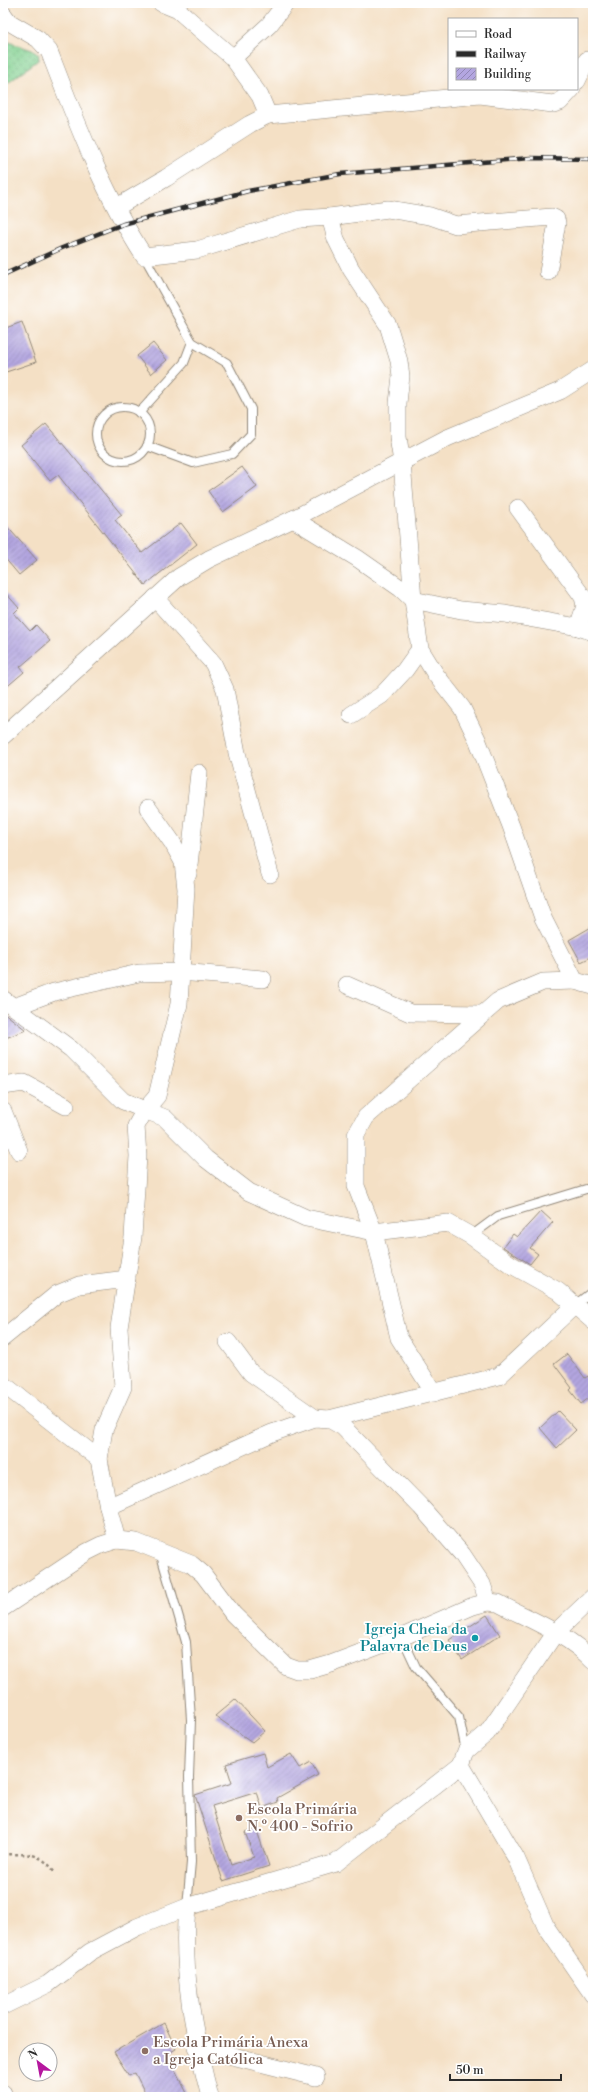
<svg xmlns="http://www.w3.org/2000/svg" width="596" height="2100" font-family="'Libre Bodoni',serif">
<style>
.grass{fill:url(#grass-dots);stroke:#567e5e}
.building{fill:url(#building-hatch)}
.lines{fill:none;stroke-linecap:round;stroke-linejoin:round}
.lane-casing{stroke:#908678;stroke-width:10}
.street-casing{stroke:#908678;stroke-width:18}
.path{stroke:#908678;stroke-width:2.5;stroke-dasharray:3 3;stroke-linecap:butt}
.lane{stroke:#fff;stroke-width:8}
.street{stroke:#fff;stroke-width:17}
.rail-casing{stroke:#2b2b2b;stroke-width:4.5}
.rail{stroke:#fff;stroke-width:3;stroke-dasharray:9;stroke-linecap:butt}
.culture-dot{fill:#0f9aa8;stroke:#fff;stroke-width:1.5}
.education-dot{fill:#8d6e63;stroke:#fff;stroke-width:1.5}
.labels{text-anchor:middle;stroke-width:3.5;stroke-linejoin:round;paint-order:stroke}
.culture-label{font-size:15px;fill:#0d838f;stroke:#fff;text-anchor:end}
.education-label{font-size:15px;fill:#785e54;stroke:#fff;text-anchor:start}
</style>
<defs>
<pattern id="grass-dots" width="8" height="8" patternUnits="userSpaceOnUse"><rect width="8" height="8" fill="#82d090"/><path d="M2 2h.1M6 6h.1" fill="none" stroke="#6ba976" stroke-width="1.8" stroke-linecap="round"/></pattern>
<pattern id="building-hatch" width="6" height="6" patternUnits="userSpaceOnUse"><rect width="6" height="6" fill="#b3a6e0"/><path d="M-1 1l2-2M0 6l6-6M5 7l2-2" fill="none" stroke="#9287b6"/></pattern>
</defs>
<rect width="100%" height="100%" fill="#fff"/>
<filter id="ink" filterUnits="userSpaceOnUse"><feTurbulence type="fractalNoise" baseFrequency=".025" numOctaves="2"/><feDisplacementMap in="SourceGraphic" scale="8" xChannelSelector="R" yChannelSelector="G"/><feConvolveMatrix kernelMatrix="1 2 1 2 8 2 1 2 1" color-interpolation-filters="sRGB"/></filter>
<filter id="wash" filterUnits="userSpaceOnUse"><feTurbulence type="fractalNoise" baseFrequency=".012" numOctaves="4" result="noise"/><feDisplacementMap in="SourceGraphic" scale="16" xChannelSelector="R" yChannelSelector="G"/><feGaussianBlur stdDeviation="0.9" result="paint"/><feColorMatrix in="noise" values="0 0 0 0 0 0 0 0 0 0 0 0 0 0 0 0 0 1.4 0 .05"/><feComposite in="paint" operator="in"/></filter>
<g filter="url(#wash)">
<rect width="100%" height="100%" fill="#f4e0c5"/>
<polygon class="grass" points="3,40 32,50 39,55 38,60 3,87"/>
<g id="blocks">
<g class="building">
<polygon points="22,322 36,362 3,373 3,329"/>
<polygon points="153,343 167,360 151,374 137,356"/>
<polygon points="46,424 122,515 115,520 142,553 181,523 197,544 145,585 58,475 50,481 21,445"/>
<polygon points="242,467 257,487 223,512 208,491"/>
<polygon points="3,522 37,560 19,575 3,556"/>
<polygon points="3,590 19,608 14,613 30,631 36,625 50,641 20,667 24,672 3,690"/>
<polygon points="593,926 593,956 581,962 569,940"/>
<polygon points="3,1012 26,1030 3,1039"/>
<polygon points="541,1211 553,1222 530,1248 538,1254 530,1264 503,1247 513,1234 517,1237"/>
<polygon points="567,1354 585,1378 588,1376 593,1383 593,1395 581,1404 570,1390 572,1388 554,1364"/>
<polygon points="558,1411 576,1430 557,1448 540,1428"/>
<polygon points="487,1615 500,1635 462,1660 449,1640"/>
<polygon points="235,1699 265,1731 252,1742 215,1716"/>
<polygon points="263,1753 267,1767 291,1754 300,1768 311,1762 318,1775 277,1798 278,1802 262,1808 257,1792 212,1806 231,1865 254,1857 245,1832 256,1828 269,1866 223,1881 195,1795 232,1783 226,1764"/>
<polygon points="164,2023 176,2049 167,2054 189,2097 147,2097 135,2073 129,2076 114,2052"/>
</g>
</g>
</g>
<g filter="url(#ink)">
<use href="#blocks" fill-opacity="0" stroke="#908678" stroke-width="1"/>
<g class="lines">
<g class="lane-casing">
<g id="lane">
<polyline points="144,256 192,342"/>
<circle cx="123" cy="434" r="27"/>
<polyline points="139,413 184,363 192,342 227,363 251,409 251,434 232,454 193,463 147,446"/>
<polyline points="471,1236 498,1216 586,1189 593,1189"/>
<polyline points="575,1305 593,1291"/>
<polyline points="160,1552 186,1642 191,1720 189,1777 191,1862 187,1907"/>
<polyline points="402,1637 416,1667 459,1717 466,1751"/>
</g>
</g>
<g class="street-casing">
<g id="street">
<path d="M3 14 9 22 38 39 49 51C76 121 103 193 144 256L197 250 300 219 330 217 336 239 351 269 388 325 399 361 401 376 398 403V437L402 462 413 600 420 649 436 675 462 708 477 739 511 826 543 918 575 981 593 986"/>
<polyline points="233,58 269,25 286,3"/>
<polyline points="577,81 587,60"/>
<polyline points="268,115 480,95 553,104 560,102 572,89"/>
<polyline points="117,207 166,178 250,124 268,115 260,96 233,58 178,10 161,3"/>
<polyline points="330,217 388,209 430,216 456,225 552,217 556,219 557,223 548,272"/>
<polyline points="518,508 583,597 585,606 578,627"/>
<polyline points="293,519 357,558 400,588 413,600 461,610 505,614 578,627 593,632"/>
<polyline points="155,598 213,663 225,689 237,753 270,874"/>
<polyline points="351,715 382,695 405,670 420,649"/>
<polyline points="3,736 179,577 209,559 293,519 447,438 560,391 593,370"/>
<polyline points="148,808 172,842 183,862 186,889 179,1004 157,1096 145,1110 165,1118 206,1159 249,1192 306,1218 374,1232 448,1223 471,1236 510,1264 558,1291 593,1321"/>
<polyline points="188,874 199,773"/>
<polyline points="347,985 410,1013 482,1014"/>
<polyline points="3,999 71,1049 123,1101 145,1110 136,1126 138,1156 133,1237 119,1328 123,1387 104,1430 99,1459 108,1507 117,1540"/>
<polyline points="14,1007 54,992 139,973 180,972 263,979"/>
<polyline points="3,1086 24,1083 66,1106"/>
<polyline points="3,1111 19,1151"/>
<polyline points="3,1338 57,1294 79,1285 127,1279"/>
<polyline points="228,1342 251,1373 315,1418"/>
<polyline points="3,1384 99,1459"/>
<polyline points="434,1393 399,1338 374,1232 356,1186 356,1135 366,1117 498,1001 543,982 575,981"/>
<polyline points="329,1419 499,1376 575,1305"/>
<polyline points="108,1507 272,1433 315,1418 329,1419 343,1427 372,1457 421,1507 462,1554 482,1584 488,1602"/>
<path d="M3 1608 87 1552 101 1545 117 1540 136 1542 191 1564 203 1574 233 1614 286 1666 297 1670H310L331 1664 402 1637 473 1606 488 1602 498 1603C530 1620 568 1634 593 1661"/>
<polyline points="461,1765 516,1858 546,1927 593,1995"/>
<path d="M187 1907C181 1971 194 2036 210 2097"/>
<polyline points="3,2006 48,1984 90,1952 137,1927 187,1907 336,1863 461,1765 466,1751 487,1733 556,1632 593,1597"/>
<polyline points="197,2047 316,2077"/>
<polyline points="3,2093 4,2097"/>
</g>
</g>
<path class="path" d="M3 1854C28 1855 38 1850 55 1872"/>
<use href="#lane" class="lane"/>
<use href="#street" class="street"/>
<g class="rail-casing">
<polyline id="rail" points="3,275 62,248 123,224 248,191 340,174 531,158 593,159"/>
</g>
<use href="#rail" class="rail"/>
</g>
</g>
<circle class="culture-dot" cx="475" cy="1638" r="4"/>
<g class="education-dot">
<circle cx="239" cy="1818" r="4"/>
<circle cx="145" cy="2051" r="4"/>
</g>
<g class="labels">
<g class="culture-label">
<text x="467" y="1634">Igreja Cheia da<tspan x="467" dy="17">Palavra de Deus</tspan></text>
</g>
<g class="education-label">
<text x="247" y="1814">Escola Primária<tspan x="247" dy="17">N.º 400 - Sofrio</tspan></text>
<text x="153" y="2047">Escola Primária Anexa<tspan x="153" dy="17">a Igreja Católica</tspan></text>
</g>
</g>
<rect width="596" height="2100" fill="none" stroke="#fff" stroke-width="16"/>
<rect x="448" y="18" width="130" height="72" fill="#ffffff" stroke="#aaaaaa"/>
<rect x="456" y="31" width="20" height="6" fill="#ffffff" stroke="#aaaaaa"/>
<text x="484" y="38" font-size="12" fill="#2b2b2b">Road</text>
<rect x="456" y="51" width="20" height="6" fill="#2b2b2b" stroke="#aaaaaa"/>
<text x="484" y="58" font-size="12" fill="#2b2b2b">Railway</text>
<rect x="456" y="68" width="20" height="12" fill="url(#building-hatch)" stroke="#aaaaaa"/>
<text x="484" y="78" font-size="12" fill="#2b2b2b">Building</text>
<g transform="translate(38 2062) rotate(328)"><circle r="19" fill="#ffffff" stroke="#aaaaaa"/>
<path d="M0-3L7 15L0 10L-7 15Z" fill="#b5179e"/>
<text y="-6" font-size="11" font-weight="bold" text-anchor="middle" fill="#2b2b2b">N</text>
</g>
<path d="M450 2074v6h111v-6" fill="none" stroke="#2b2b2b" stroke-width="2"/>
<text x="456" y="2074" font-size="12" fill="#2b2b2b" stroke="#ffffff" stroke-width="3" paint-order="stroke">50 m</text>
</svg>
